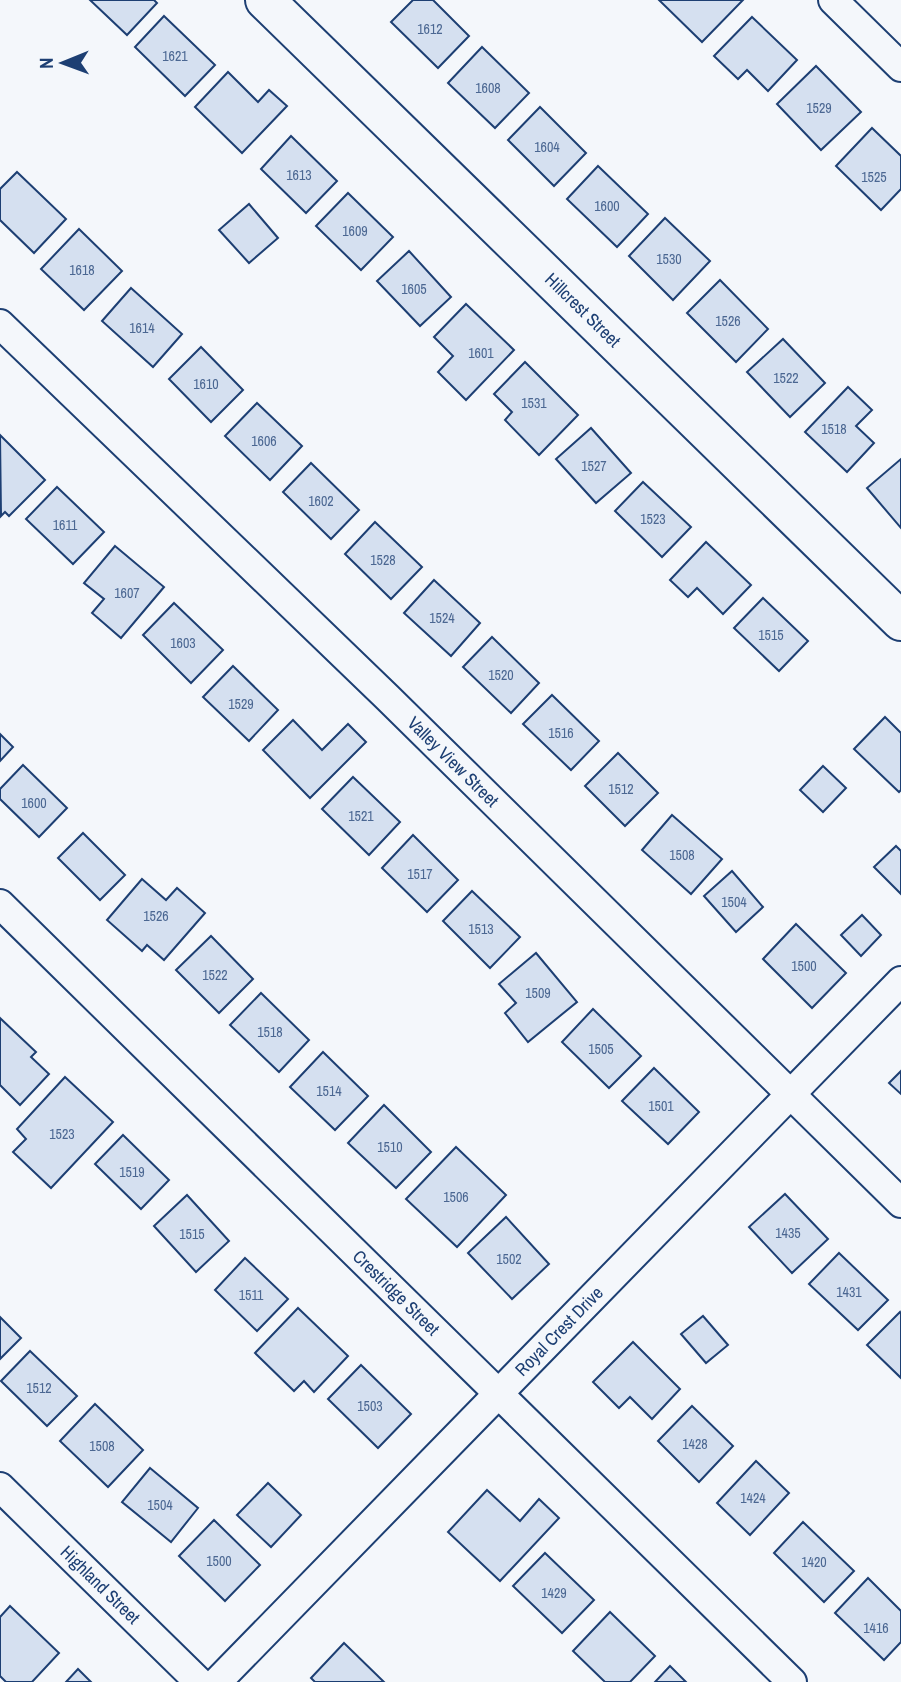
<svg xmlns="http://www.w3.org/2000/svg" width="901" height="1682" font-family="'Archivo Narrow',sans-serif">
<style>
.building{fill:#d5e0f0;stroke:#1d3f73;stroke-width:2}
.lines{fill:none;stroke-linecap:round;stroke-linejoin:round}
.street-casing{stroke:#1d3f73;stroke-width:32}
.secondary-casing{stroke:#1d3f73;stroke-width:42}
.street{stroke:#f4f7fb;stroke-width:28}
.secondary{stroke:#f4f7fb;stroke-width:38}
.labels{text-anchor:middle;stroke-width:5;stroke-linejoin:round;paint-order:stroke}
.number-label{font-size:14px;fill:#4b6792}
.street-label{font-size:18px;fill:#1d3f73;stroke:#f4f7fb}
</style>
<rect width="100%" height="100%" fill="#f4f7fb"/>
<g class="building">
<polygon points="90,0 154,0 157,3 127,35"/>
<polygon points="413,0 433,0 469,36 438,68 391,22"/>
<polygon points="659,0 743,0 702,42"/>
<polygon points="164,16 215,65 185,96 135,47"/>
<polygon points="752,17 797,60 768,91 747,70 738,79 714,56"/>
<polygon points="482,47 529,93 495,128 448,83"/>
<polygon points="816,66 861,112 821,150 777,104"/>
<polygon points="228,72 258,102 269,90 287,106 242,153 195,107"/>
<polygon points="540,107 586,153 554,186 508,140"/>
<polygon points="872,128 901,156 901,189 881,210 836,166"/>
<polygon points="291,136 337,181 306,213 261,169"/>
<polygon points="598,166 648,214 617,247 567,199"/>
<polygon points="17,172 66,219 34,253 0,220 0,189"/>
<polygon points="348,193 393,237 361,270 316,226"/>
<polygon points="249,204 278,238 249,263 219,230"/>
<polygon points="665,218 710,261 673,300 629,256"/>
<polygon points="79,229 122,271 84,310 41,269"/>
<polygon points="409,251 451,297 420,326 377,281"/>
<polygon points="720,280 768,329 736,362 687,313"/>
<polygon points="131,288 182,334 153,367 102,321"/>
<polygon points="466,304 514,350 466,400 438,372 453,356 434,337"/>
<polygon points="783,339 825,383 790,417 747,372"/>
<polygon points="201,347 243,390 211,422 169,379"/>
<polygon points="525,362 578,415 539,455 505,420 512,412 494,394"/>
<polygon points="848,387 872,410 856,426 874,443 847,472 805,432"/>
<polygon points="257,403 302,446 270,480 225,436"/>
<polygon points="591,428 631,473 596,503 556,459"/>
<polygon points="0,435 45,480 9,516 5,512 1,516"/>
<polygon points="901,459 901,528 867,488"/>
<polygon points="311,463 359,510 331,539 283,492"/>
<polygon points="643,482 691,527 662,557 615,511"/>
<polygon points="57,487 104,532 73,564 26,519"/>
<polygon points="375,522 422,567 391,599 345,554"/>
<polygon points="706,542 751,585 723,614 697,588 688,597 670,580"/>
<polygon points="115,546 164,587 121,638 92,613 104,599 84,583"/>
<polygon points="434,580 480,623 451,656 404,613"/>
<polygon points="763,598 808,641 779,671 734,628"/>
<polygon points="174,603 223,650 191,683 143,635"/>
<polygon points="492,637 539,683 511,713 463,667"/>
<polygon points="233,666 278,710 249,741 203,697"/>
<polygon points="552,695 599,741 571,770 523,724"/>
<polygon points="885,717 901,733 901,790 899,792 854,749"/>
<polygon points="293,720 322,750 348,724 366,742 310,798 263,750"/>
<polygon points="0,734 13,747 0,761"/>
<polygon points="618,753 658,793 625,826 585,786"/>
<polygon points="23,765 67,808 39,837 0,799 0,789"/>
<polygon points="823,766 846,788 823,812 800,790"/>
<polygon points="353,777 400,822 369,855 322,809"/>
<polygon points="672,815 722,859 691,894 642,850"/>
<polygon points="83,833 125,875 100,900 58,858"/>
<polygon points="413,835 458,880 427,912 382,868"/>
<polygon points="896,846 901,851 901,894 874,867"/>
<polygon points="732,871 763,907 736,932 704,896"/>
<polygon points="142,879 166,900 177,888 205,913 164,960 147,945 142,951 107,920"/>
<polygon points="472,891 520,937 490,968 443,921"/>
<polygon points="862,915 881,935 861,956 841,935"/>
<polygon points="796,924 846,973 812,1008 763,959"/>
<polygon points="211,936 253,979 219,1013 176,970"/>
<polygon points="536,953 577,1002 528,1042 505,1013 516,1003 499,984"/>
<polygon points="261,993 309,1040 279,1072 230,1025"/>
<polygon points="593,1009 641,1056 609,1088 562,1042"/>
<polygon points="0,1018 36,1052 31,1057 49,1074 20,1105 0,1085"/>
<polygon points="323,1052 368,1096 335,1130 290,1087"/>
<polygon points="654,1068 699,1112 668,1144 622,1101"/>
<polygon points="901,1071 901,1094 889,1083"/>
<polygon points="65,1077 113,1122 51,1188 13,1152 26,1139 17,1129"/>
<polygon points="384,1105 431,1152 396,1188 348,1143"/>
<polygon points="123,1135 169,1180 141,1209 95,1164"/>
<polygon points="456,1147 506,1195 457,1247 406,1199"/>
<polygon points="785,1194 828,1239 792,1273 749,1227"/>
<polygon points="187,1195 229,1241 196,1272 154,1226"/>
<polygon points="506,1217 549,1264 512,1299 468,1253"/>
<polygon points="839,1253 888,1300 858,1330 809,1284"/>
<polygon points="245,1258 288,1299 257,1331 215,1290"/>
<polygon points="298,1308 348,1356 314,1392 304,1381 294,1391 255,1353"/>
<polygon points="900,1312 901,1314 901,1378 867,1345"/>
<polygon points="703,1316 728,1345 706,1363 681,1334"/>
<polygon points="0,1317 21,1338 0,1359"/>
<polygon points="633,1342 680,1389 652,1419 630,1397 619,1408 593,1382"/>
<polygon points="30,1351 77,1396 47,1426 1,1381"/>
<polygon points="361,1365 411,1414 378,1448 328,1399"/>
<polygon points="95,1404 143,1450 108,1487 60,1441"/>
<polygon points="692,1406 733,1446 699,1482 658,1441"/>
<polygon points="756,1461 789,1493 750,1535 717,1503"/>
<polygon points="150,1468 198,1508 171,1542 122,1502"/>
<polygon points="268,1483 301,1515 271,1547 237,1515"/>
<polygon points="487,1490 520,1521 539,1499 559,1518 500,1581 448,1532"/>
<polygon points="214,1520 260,1565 225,1601 179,1556"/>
<polygon points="803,1522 854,1571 824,1602 774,1553"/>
<polygon points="545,1553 594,1600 562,1633 513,1586"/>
<polygon points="868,1578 901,1611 901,1642 884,1660 835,1613"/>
<polygon points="10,1606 59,1653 32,1682 6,1682 0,1676 0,1617"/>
<polygon points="610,1612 655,1656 630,1682 605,1682 573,1651"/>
<polygon points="344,1643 384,1682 315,1682 311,1678"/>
<polygon points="670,1666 686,1682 655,1682"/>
<polygon points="78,1669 91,1682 66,1682"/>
</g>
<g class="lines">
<g class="street-casing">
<g id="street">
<polyline points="833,0 901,67"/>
<path id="s1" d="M0 324 387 697 901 1203"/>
<path id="s2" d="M0 904 792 1682"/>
<path id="s3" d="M0 1487 199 1682"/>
<path id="s4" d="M217 1682 901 981"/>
</g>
</g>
<g class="secondary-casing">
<g id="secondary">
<path id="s5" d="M265 0 901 621"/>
</g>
</g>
<use href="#street" class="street"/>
<use href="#secondary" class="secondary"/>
</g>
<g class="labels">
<g class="number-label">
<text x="430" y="34">1612</text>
<text x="175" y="61">1621</text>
<text x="488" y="93">1608</text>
<text x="819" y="113">1529</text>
<text x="547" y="152">1604</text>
<text x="299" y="180">1613</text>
<text x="874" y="182">1525</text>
<text x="607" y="211">1600</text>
<text x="355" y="236">1609</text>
<text x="669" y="264">1530</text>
<text x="82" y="275">1618</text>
<text x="414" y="294">1605</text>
<text x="728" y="326">1526</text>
<text x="142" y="333">1614</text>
<text x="481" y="358">1601</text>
<text x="786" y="383">1522</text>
<text x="206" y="389">1610</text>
<text x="534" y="408">1531</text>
<text x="834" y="434">1518</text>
<text x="264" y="446">1606</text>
<text x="594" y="471">1527</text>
<text x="321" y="506">1602</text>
<text x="653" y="524">1523</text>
<text x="65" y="530">1611</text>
<text x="383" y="565">1528</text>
<text x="127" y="598">1607</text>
<text x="442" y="623">1524</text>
<text x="771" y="640">1515</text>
<text x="183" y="648">1603</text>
<text x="501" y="680">1520</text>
<text x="241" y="709">1529</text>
<text x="561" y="738">1516</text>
<text x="621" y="794">1512</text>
<text x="34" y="808">1600</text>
<text x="361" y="821">1521</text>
<text x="682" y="860">1508</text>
<text x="420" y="879">1517</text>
<text x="734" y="907">1504</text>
<text x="156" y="921">1526</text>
<text x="481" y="934">1513</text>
<text x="804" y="971">1500</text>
<text x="215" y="980">1522</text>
<text x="538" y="998">1509</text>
<text x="270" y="1037">1518</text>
<text x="601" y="1054">1505</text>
<text x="329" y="1096">1514</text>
<text x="661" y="1111">1501</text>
<text x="62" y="1139">1523</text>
<text x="390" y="1152">1510</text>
<text x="132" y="1177">1519</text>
<text x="456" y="1202">1506</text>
<text x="788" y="1238">1435</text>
<text x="192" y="1239">1515</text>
<text x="509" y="1264">1502</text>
<text x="849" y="1297">1431</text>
<text x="251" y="1300">1511</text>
<text x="39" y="1393">1512</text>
<text x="370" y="1411">1503</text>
<text x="695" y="1449">1428</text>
<text x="102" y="1451">1508</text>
<text x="753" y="1503">1424</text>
<text x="160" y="1510">1504</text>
<text x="219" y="1566">1500</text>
<text x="814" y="1567">1420</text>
<text x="554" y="1598">1429</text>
<text x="876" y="1633">1416</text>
</g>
<g class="street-label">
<text dy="6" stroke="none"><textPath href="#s5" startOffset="444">Hillcrest Street</textPath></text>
<text dy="6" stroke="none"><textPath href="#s1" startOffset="630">Valley View Street</textPath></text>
<text dy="6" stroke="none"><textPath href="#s2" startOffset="555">Crestridge Street</textPath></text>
<text dy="6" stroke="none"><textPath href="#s4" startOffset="490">Royal Crest Drive</textPath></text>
<text dy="6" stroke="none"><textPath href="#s3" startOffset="140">Highland Street</textPath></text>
</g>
</g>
<g transform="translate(63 63) rotate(269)" stroke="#f4f7fb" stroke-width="5" paint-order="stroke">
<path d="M0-5L12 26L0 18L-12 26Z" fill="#1d3f73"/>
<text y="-10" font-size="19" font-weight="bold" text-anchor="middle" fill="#1d3f73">N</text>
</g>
</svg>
